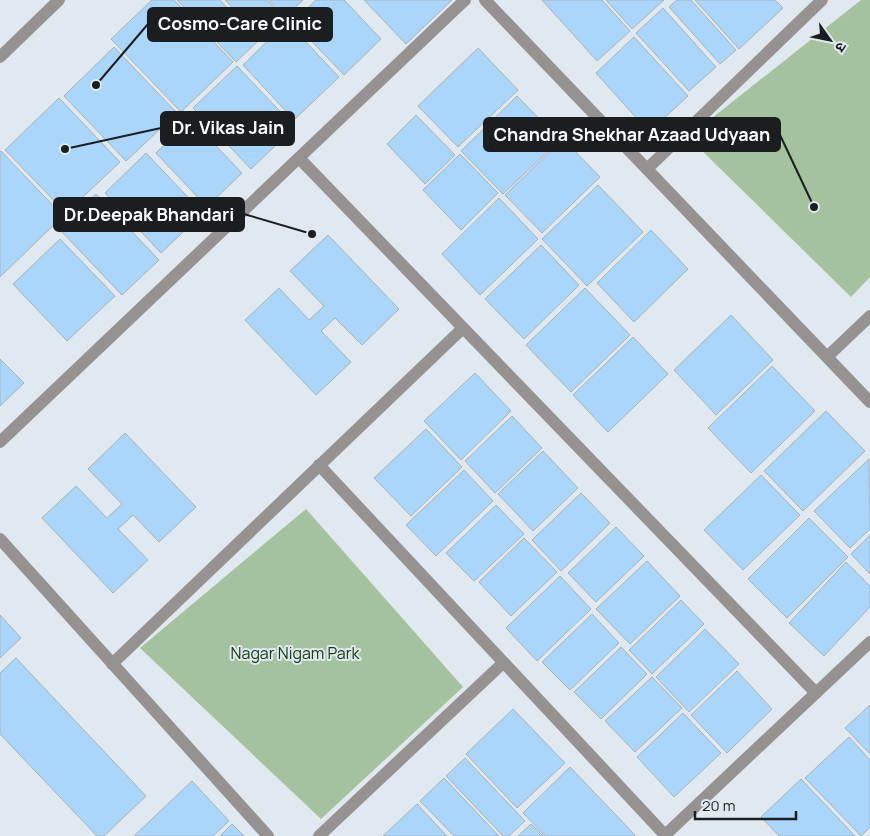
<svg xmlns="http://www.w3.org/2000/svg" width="870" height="836" font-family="Manrope,'Noto Sans Devanagari',sans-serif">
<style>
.green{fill:#a3c29d}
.building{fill:#aad6fb;stroke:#a9b1b7}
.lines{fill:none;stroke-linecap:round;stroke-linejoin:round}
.minor{stroke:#979292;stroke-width:12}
.labels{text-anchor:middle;stroke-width:4;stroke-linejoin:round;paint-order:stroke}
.park-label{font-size:16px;fill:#15400c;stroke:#e1e9f0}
.leader{fill:none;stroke:#1b1e21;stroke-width:2}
.callout-dot{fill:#1b1e21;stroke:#e1e9f0;stroke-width:2}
.callout{fill:#1b1e21;stroke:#1b1e21;stroke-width:2}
.callout-label{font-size:18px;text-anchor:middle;font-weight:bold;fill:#fff}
</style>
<rect width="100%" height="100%" fill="#e1e9f0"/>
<g class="green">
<polygon points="861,0 870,0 870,277 851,297 688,137"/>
<polygon points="306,509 463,687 321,819 140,648"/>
</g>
<g class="building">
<polygon points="152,0 174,0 233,62 181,112 111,39"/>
<polygon points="177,0 220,0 258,41 236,62"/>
<polygon points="225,0 267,0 282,16 260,37"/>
<polygon points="269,0 303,0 285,17"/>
<polygon points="316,0 344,0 381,39 344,75 293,22"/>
<polygon points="364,0 452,0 406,44"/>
<polygon points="542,0 602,0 630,31 597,61"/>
<polygon points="606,0 664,0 632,29"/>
<polygon points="677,0 691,0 736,50 720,64 669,7"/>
<polygon points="695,0 775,0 783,8 739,49"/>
<polygon points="663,8 716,67 689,91 636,33"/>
<polygon points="287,22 339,77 294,120 243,65"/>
<polygon points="634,37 688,96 649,132 596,73"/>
<polygon points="114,47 177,113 126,161 64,96"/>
<polygon points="478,48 518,90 458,147 418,106"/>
<polygon points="237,66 295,127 251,169 193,108"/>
<polygon points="517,96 560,140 503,194 461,151"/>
<polygon points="59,98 120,162 66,213 5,150"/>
<polygon points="416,115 455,155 425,184 387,144"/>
<polygon points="190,119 242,173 207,207 156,153"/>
<polygon points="563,139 600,177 542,233 505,195"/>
<polygon points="1,151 63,216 0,277 0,152"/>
<polygon points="146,153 203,213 161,253 105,193"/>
<polygon points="460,154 498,193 461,230 423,190"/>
<polygon points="598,185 643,232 587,286 542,239"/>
<polygon points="96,194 159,260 122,295 59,229"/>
<polygon points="499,198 538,239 480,295 442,254"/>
<polygon points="651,230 688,269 634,322 597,283"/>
<polygon points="328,235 399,309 362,345 335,318 321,331 351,362 316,395 245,320 279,288 309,320 324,306 290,271"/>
<polygon points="60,239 115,296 67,341 13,284"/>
<polygon points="541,245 579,285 524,339 485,299"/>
<polygon points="585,288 630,335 571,392 526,345"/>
<polygon points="731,315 773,360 716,415 674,370"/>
<polygon points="633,337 668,374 608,432 573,395"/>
<polygon points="0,359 24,383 0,406"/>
<polygon points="772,366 815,411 751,473 708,428"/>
<polygon points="475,373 511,411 461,460 424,421"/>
<polygon points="826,411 865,451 803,511 764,471"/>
<polygon points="512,416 542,448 495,493 465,461"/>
<polygon points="426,429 462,467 411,516 374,478"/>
<polygon points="125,433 196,507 159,542 133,515 118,529 148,560 113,593 42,518 76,486 107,518 122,504 88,469"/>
<polygon points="543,451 578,488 533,531 498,494"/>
<polygon points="869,459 870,529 850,548 814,511"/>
<polygon points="464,470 493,501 436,556 406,525"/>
<polygon points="761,475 800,515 743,570 704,530"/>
<polygon points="581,493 610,523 561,571 532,540"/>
<polygon points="496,505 524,534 474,581 446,553"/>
<polygon points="809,518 848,557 787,618 748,579"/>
<polygon points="616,527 644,556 596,602 568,573"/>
<polygon points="870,535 870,574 851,554"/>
<polygon points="524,538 557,572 511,616 479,582"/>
<polygon points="647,561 680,596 630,644 596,609"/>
<polygon points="846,562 870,586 870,607 824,656 789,623"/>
<polygon points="560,576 591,609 537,661 506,628"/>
<polygon points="681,600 704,624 652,674 629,650"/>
<polygon points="592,614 619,643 570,690 542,662"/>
<polygon points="0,615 21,638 0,658"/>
<polygon points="705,629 739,664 689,712 656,677"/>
<polygon points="621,647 647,674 601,719 574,692"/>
<polygon points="16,658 146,796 104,836 97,836 0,734 0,673"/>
<polygon points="737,671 772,709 727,753 691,715"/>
<polygon points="652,677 682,708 635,752 605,721"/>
<polygon points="870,705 870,754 845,728"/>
<polygon points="513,709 565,763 517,808 466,754"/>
<polygon points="683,713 721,753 674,797 637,757"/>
<polygon points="849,737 870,760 870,827 861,836 805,778"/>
<polygon points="465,758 525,821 509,836 503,836 446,776"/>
<polygon points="570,767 635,835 634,836 545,836 523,813"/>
<polygon points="444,778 499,836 454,836 420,801"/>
<polygon points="801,779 855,836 779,836 761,817"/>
<polygon points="192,781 229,821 213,836 134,836"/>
<polygon points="417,804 447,836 383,836"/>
<polygon points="232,824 244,836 220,836"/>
<polygon points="531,824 543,836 518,836"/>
</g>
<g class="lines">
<g class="minor">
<polyline points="485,0 870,402"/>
<polyline points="0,57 59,0"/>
<polyline points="299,158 816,693"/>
<polyline points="647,169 822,0"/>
<polyline points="827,357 870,316"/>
<polyline points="0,442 465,0"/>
<polyline points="319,465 665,835"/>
<polyline points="0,539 268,836"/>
<polyline points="112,664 463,328"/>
<polyline points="319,836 503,663"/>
<polyline points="664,836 870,642"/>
</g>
</g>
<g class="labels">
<g class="park-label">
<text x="295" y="659">Nagar Nigam Park</text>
</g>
</g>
<path class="leader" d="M96 85L148 24M65 149L161 128M814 207L780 135M312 234L244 214"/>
<g class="callout-dot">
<circle cx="96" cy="85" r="5"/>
<circle cx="65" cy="149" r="5"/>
<circle cx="814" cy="207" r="5"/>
<circle cx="312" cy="234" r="5"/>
</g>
<g class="callout">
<rect x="148" y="8" width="184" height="33" rx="5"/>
<rect x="161" y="112" width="133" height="33" rx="5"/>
<rect x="484" y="118" width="296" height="33" rx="5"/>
<rect x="54" y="198" width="190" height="33" rx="5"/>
</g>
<g class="callout-label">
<text x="240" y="30">Cosmo-Care Clinic</text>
<text x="228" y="134">Dr. Vikas Jain</text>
<text x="632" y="141">Chandra Shekhar Azaad Udyaan</text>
<text x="149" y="221">Dr.Deepak Bhandari</text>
</g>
<g transform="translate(830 40) rotate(123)" stroke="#e1e9f0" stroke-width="4" paint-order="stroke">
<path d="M0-4L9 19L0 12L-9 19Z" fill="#1b1e21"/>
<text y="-8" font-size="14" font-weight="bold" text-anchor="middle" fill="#1b1e21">उ</text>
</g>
<path d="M695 811v8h101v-8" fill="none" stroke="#1b1e21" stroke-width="2.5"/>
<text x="702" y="811" font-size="15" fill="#1b1e21" stroke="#e1e9f0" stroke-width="4" paint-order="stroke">20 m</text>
</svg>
